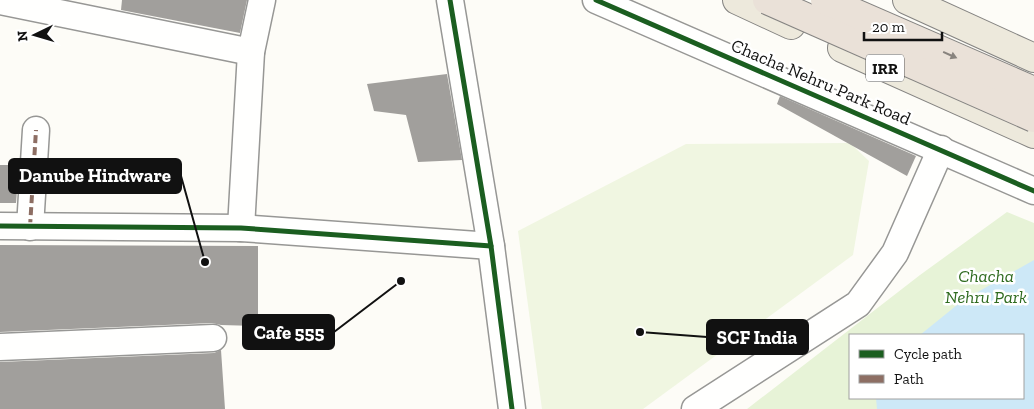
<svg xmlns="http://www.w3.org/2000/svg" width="1034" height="409" font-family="'Zilla Slab',serif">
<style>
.green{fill:#e7f3d7;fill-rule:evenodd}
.pitch{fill:#f0f6e1}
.water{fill:#cde8f7}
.building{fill:#a19f9c}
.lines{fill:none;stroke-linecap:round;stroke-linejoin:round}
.minor-casing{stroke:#979795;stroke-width:29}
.major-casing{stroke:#858482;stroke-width:30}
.minor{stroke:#fffffe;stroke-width:26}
.major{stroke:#ede9dc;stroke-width:28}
.highway-bridge-casing{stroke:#858482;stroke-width:30;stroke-linecap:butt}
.highway-bridge{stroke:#eae1d8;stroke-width:28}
.quiet{stroke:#8d6e63;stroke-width:4;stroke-dasharray:8 4;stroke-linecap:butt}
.cycleway-casing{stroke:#fff;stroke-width:8}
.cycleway{stroke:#1b5e20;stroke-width:5}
.oneway{fill:#88837e}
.labels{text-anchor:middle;stroke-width:5;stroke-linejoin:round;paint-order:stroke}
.shield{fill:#fff;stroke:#585858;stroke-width:1}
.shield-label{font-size:16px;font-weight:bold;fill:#111}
.street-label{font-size:18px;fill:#111;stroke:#fff}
.park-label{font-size:18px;font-style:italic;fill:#2f6b1f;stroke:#fff}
.leader{fill:none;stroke:#111;stroke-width:2}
.callout-dot{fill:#111;stroke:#fff;stroke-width:2}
.callout{fill:#111;stroke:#111;stroke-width:2}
.callout-label{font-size:19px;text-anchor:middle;font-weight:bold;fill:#fff}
</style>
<rect width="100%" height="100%" fill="#fdfcf7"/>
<path class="green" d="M1007 212 1034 223V409H747L920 275ZM850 335H1023V398H850Z"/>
<polygon class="pitch" points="850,143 869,161 853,255 643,409 542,409 518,231 686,144"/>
<polygon class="water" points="1034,260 1034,409 877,409 876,398 1023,398 1023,335 920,335 962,301"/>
<g class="building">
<polygon points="122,0 247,0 240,33 121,10"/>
<polygon points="447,74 462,160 418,162 406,115 374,111 367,84"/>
<polygon points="780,96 916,156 907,176 777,104"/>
<polygon points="0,165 19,165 16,203 0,203"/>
<polygon points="0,245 258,246 258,326 221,325 212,323 0,332"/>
<polygon points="221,350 225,409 0,409 0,362 214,353"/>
</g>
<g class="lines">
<g class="minor-casing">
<g id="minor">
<polyline points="450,0 491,246 512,409"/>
<polyline points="596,0 1034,191"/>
<polyline points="0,1 251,52 262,0"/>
<polyline points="0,226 241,228 491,246"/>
<polyline points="30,227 36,130"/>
<polyline points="241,228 251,52"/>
<polyline points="0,347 213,338"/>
<polyline points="695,409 858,304 895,253 941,149"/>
</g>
</g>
<g class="major-casing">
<g id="major">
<polyline points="737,0 791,25"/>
<polyline points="907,0 1034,58"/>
<polyline points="842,48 1034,134"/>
</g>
</g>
<use href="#minor" class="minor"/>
<use href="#major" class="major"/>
<g class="highway-bridge-casing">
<g id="highway-bridge">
<polyline points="767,0 1034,118"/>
<polyline points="825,0 1034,91"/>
</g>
</g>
<use href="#highway-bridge" class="highway-bridge"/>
<polyline class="quiet" points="30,227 36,130"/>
<g class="cycleway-casing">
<g id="cycleway">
<polyline points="450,0 491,246 512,409"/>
<polyline points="596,0 1034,191"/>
<polyline points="0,226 241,228 491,246"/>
</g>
</g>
<use href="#cycleway" class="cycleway"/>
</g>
<defs><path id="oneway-solid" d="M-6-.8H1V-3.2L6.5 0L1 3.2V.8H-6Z" transform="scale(1.25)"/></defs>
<use class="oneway" href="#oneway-solid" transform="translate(950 55) rotate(24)"/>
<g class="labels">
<rect class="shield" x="866" y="54.5" width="38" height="27" rx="4"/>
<g class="shield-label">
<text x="885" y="74">IRR</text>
</g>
<g class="street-label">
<text transform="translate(821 82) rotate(23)" y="6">Chacha Nehru Park Road</text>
</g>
<g class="park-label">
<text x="986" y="282">Chacha<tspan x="986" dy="21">Nehru Park</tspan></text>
</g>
</g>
<path class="leader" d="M205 262L181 176M401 281L334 332M640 332L707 337"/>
<g class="callout-dot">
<circle cx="205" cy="262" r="5"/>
<circle cx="401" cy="281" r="5"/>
<circle cx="640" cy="332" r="5"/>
</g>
<g class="callout">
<rect x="9" y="159" width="172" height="34" rx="5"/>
<rect x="243" y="315" width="91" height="34" rx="5"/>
<rect x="707" y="320" width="101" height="34" rx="5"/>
</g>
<g class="callout-label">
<text x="95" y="182">Danube Hindware</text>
<text x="289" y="339">Cafe 555</text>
<text x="757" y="344">SCF India</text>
</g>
<rect x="849" y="334" width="175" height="65" fill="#ffffff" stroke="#a0a0a0"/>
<rect x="859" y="350" width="25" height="8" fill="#1b5e20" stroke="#a0a0a0"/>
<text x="894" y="359" font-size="15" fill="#111111">Cycle path</text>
<rect x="859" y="375" width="25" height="8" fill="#8d6e63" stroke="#a0a0a0"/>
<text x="894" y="384" font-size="15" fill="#111111">Path</text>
<g transform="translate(35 35) rotate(265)" stroke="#ffffff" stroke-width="4" paint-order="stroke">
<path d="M0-4L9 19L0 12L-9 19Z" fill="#111111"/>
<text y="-8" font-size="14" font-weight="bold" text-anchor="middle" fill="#111111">N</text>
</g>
<path d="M864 32v8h78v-8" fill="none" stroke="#111111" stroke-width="2.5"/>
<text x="872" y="32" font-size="15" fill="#111111" stroke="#ffffff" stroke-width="4" paint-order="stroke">20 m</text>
</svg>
